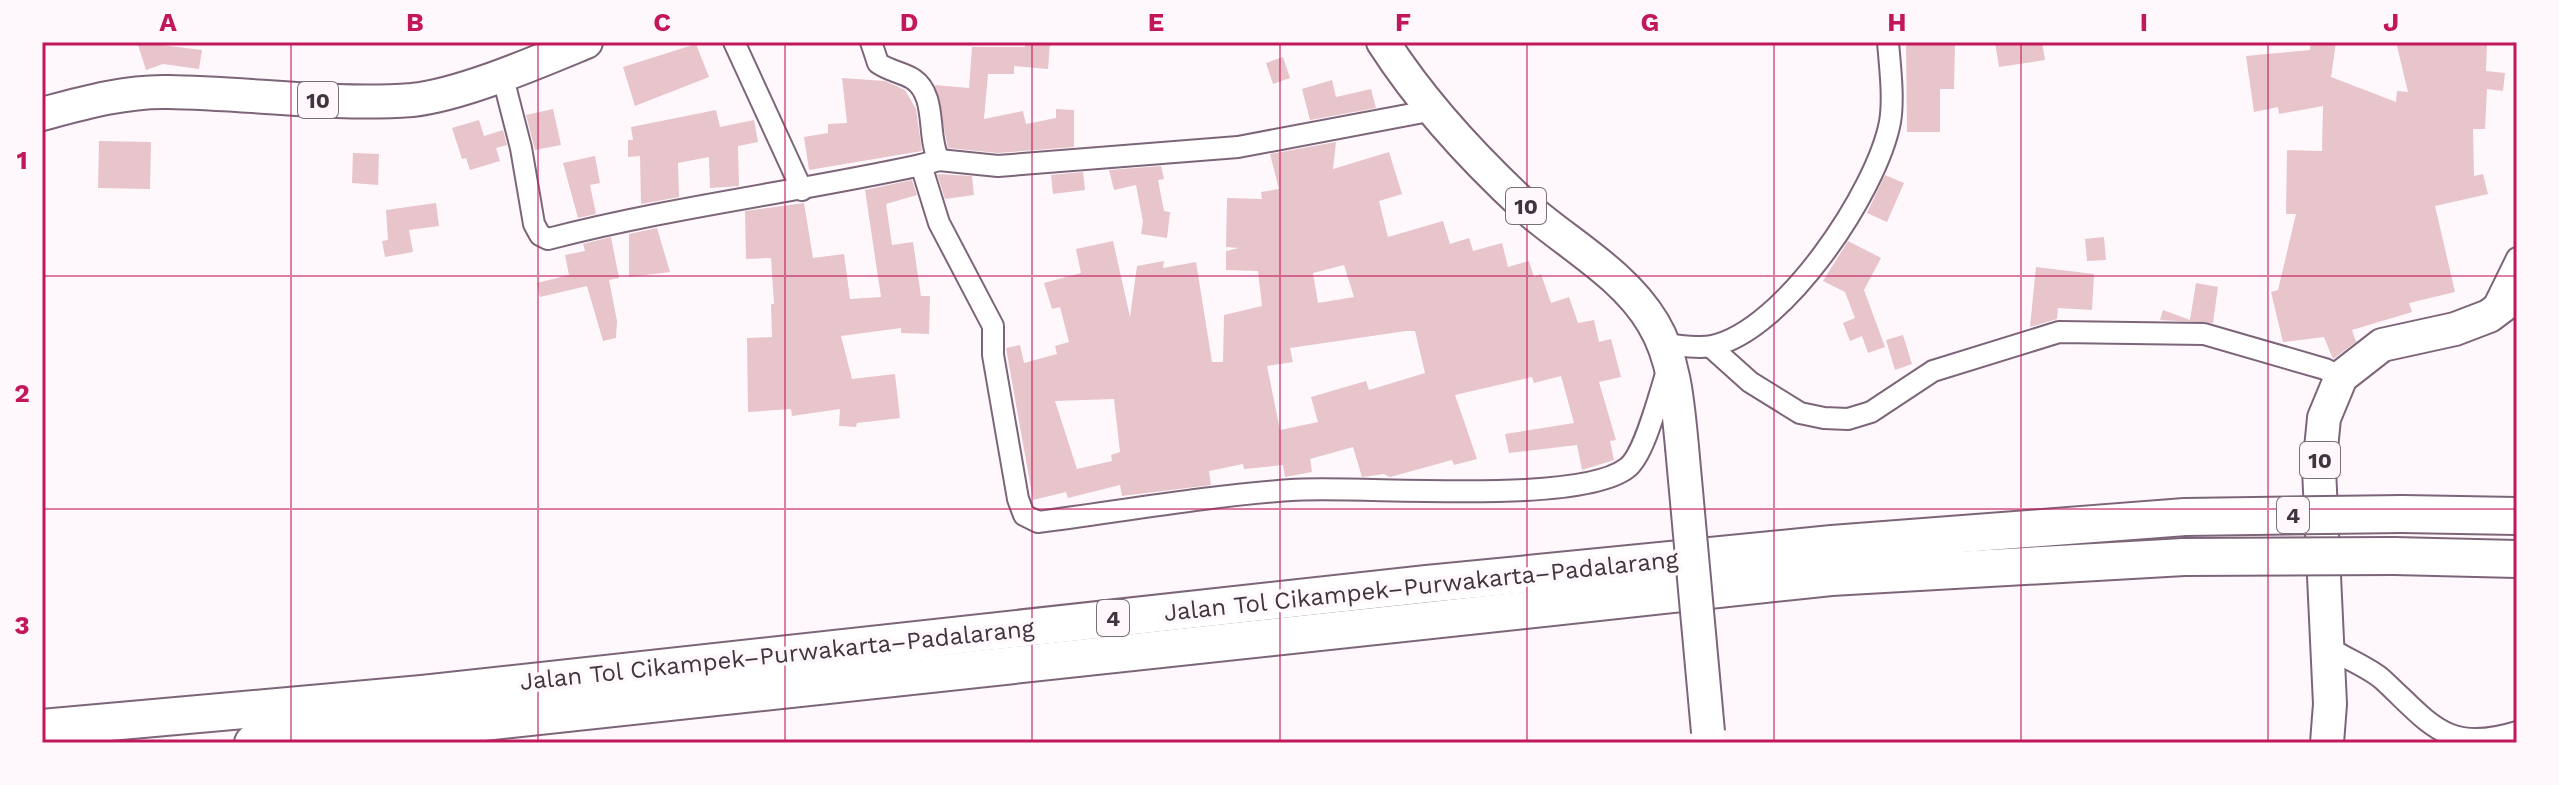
<svg xmlns="http://www.w3.org/2000/svg" width="2559" height="785" font-family="'Work Sans',sans-serif">
<style>
.building{fill:#e8c4cb;fill-rule:evenodd}
.lines{fill:none;stroke-linecap:round;stroke-linejoin:round}
.minor-casing{stroke:#7d6579;stroke-width:24}
.trunk-casing{stroke:#7d6579;stroke-width:36}
.motorway-casing{stroke:#7d6579;stroke-width:40}
.minor{stroke:#fff;stroke-width:20}
.trunk{stroke:#fff;stroke-width:32}
.motorway{stroke:#fff;stroke-width:36}
.trunk-bridge-casing{stroke:#7d6579;stroke-width:36;stroke-linecap:butt}
.motorway-bridge-casing{stroke:#7d6579;stroke-width:40;stroke-linecap:butt}
.trunk-bridge{stroke:#fff;stroke-width:32}
.motorway-bridge{stroke:#fff;stroke-width:36}
.grid{fill:none;stroke:#c2185b;stroke-width:2;stroke-opacity:0.55}
.labels{text-anchor:middle;stroke-width:7;stroke-linejoin:round;paint-order:stroke}
.shield{fill:#fef8fd;stroke:#797077;stroke-width:2}
.shield-label{font-size:22px;font-weight:bold;fill:#40353e}
.street-label{font-size:24px;fill:#40353e;stroke:#fef8fd}
.neatline{fill:none;stroke:#c2185b;stroke-width:3}
.grid-label{font-size:26px;text-anchor:middle;font-weight:bold;fill:#c2185b}
</style>
<rect width="100%" height="100%" fill="#fef8fd"/>
<g class="building">
<polygon points="137,42 202,50 199,69 163,64 146,70"/>
<polygon points="1025,42 1050,42 1048,69 1014,66 1014,74 988,74 984,119 1023,111 1026,124 1056,118 1056,109 1074,110 1074,147 998,153 948,148 935,85 969,88 972,47 1025,47"/>
<polygon points="1906,42 1955,42 1954,89 1940,89 1940,132 1907,132"/>
<polygon points="1995,42 2042,42 2045,60 1999,67"/>
<polygon points="2311,42 2336,42 2331,77 2396,102 2397,91 2408,92 2396,42 2487,45 2486,71 2505,73 2503,91 2487,89 2485,129 2473,129 2474,176 2483,174 2488,194 2435,206 2455,292 2409,303 2412,312 2352,330 2356,342 2333,359 2324,337 2283,342 2271,292 2278,290 2296,214 2286,214 2287,150 2322,151 2323,106 2279,114 2278,107 2254,112 2246,56 2310,50"/>
<polygon points="696,44 709,77 635,106 623,67"/>
<polygon points="1283,57 1290,78 1273,84 1266,63"/>
<polygon points="842,78 885,81 905,90 916,109 922,151 809,170 804,137 828,133 828,124 847,123"/>
<polygon points="1332,80 1336,97 1371,89 1376,108 1310,120 1302,89"/>
<polygon points="553,109 561,145 535,150 526,115"/>
<polygon points="716,110 720,127 754,120 758,142 738,146 739,186 710,188 709,157 678,163 679,197 641,204 640,156 628,157 628,140 633,140 631,127"/>
<polygon points="479,120 484,136 503,130 507,145 496,148 500,161 470,170 466,158 462,159 452,128"/>
<polygon points="99,141 151,142 150,189 98,188"/>
<path d="M1336 142 1333 169 1389 152 1402 194 1379 201 1388 237 1443 221 1450 244 1469 238 1473 251 1502 243 1508 267 1529 261 1534 277 1541 274 1551 303 1569 297 1578 323 1594 320 1599 342 1611 339 1621 377 1599 382 1616 440 1610 441 1614 460 1582 470 1577 445 1509 453 1505 434 1574 423 1561 376 1534 383 1532 377 1455 395 1477 459 1454 465 1452 460 1390 477 1384 474 1362 477 1353 447 1310 459 1312 472 1285 477 1283 465 1244 469 1243 464 1209 471 1211 485 1122 496 1120 485 1068 498 1066 492 1033 500 1006 348 1020 345 1024 363 1057 354 1055 346 1069 342 1060 307 1052 309 1044 283 1081 273 1076 249 1113 241 1130 317 1137 266 1164 261 1163 268 1196 262 1212 362H1223L1224 315 1262 306 1258 271 1226 270V251L1239 248 1226 247 1227 198 1262 199 1261 192 1279 189 1270 154ZM1344 265 1354 297 1318 303 1313 273ZM1406 331H1415L1425 373 1369 390 1366 381 1311 397 1318 422 1280 430 1267 366 1293 362 1290 348ZM1114 399 1120 452 1111 455 1112 461 1077 469 1055 401Z"/>
<polygon points="353,153 379,154 378,185 352,183"/>
<polygon points="595,156 600,183 590,185 596,214 578,218 563,163"/>
<polygon points="1161,166 1164,179 1158,180 1164,211 1170,212 1167,238 1141,234 1143,222 1136,185 1114,190 1109,170"/>
<polygon points="1083,172 1085,190 1053,194 1051,175"/>
<polygon points="937,174 972,176 974,195 945,199"/>
<polygon points="1885,175 1904,183 1887,222 1867,213"/>
<polygon points="912,180 917,195 886,204 892,245 913,242 921,296 930,296 929,334 901,333 901,328 841,336 852,379 895,374 900,418 857,423 856,427 839,426 840,409 792,416 791,409 748,412 747,338 772,337 771,304 774,304 771,258 746,259 745,211 804,203 813,258 844,254 850,299 881,297 865,190"/>
<polygon points="436,203 439,226 409,230 413,252 385,257 382,241 388,240 386,210"/>
<polygon points="657,228 670,272 629,277 629,234"/>
<polygon points="611,237 619,278 609,280 617,321 616,338 603,341 587,286 540,297 537,283 569,275 565,255 585,251 583,244"/>
<polygon points="2104,237 2106,260 2087,261 2085,239"/>
<polygon points="1848,241 1881,258 1864,290 1885,347 1868,353 1862,336 1850,341 1843,323 1855,318 1845,292 1823,281"/>
<polygon points="2036,267 2094,274 2092,310 2058,308 2057,319 2030,327"/>
<polygon points="2196,283 2218,287 2213,323 2160,320 2163,310 2190,320"/>
<polygon points="1903,335 1912,364 1895,370 1886,340"/>
</g>
<g class="lines">
<g class="minor-casing">
<g id="minor">
<polyline points="734,42 802,190"/>
<path d="M871 42 878 63C889 71 902 72 913 79 938 96 926 136 939 160L921 165 939 223 993 326V355L1018 499 1024 515 1038 522C1122 511 1207 496 1291 490 1361 485 1578 506 1627 468 1645 455 1660 391 1668 368"/>
<path d="M502 74 521 148 534 224 540 235 548 239C671 207 797 192 921 165"/>
<polyline points="939,160 998,166 1238,147 1434,110"/>
<polyline points="2492,309 2517,258"/>
<path d="M1663 344C1678 345 1698 349 1712 346 1784 331 1877 191 1890 122 1894 98 1890 67 1888 42"/>
<polyline points="1711,347 1750,382 1800,413 1824,418 1848,419 1871,412 1933,371 2059,332 2204,334 2325,369 2341,377"/>
<path d="M2328 647C2344 658 2368 667 2382 679 2430 723 2446 754 2517 732"/>
</g>
</g>
<g class="trunk-casing">
<g id="trunk">
<path d="M1383 42C1422 103 1474 159 1527 208 1568 244 1624 274 1653 323 1675 359 1678 406 1682 447"/>
<path d="M42 114C83 103 125 91 168 92 249 93 331 106 412 100 461 95 540 61 586 42"/>
<polyline points="2327,743 2330,704 2319,469 2324,418 2341,377 2382,345 2455,329 2489,316 2517,295"/>
</g>
</g>
<g class="motorway-casing">
<g id="motorway">
<polyline points="2402,514 2517,516"/>
<polyline points="2394,556 2517,559"/>
<polyline points="42,728 422,694 1427,584 1832,544 2185,517"/>
<polyline points="253,743 438,727 1831,577 2184,557"/>
</g>
</g>
<use href="#minor" class="minor"/>
<use href="#trunk" class="trunk"/>
<use href="#motorway" class="motorway"/>
<g class="trunk-bridge-casing">
<polyline id="trunk-bridge" points="1682,447 1708,732"/>
</g>
<g class="motorway-bridge-casing">
<g id="motorway-bridge">
<polyline points="2185,517 2402,514"/>
<polyline points="2184,557 2394,556"/>
</g>
</g>
<use href="#trunk-bridge" class="trunk-bridge"/>
<use href="#motorway-bridge" class="motorway-bridge"/>
</g>
<path class="grid" d="M291 42V743M538 42V743M785 42V743M1032 42V743M1280 42V743M1527 42V743M1774 42V743M2021 42V743M2268 42V743M42 276H2517M42 509H2517"/>
<g class="labels">
<g class="shield">
<rect x="298" y="82" width="40" height="36" rx="6"/>
<rect x="1506" y="188" width="40" height="36" rx="6"/>
<rect x="2300" y="442" width="40" height="36" rx="6"/>
<rect x="2277" y="497" width="32" height="36" rx="6"/>
<rect x="1097" y="600" width="32" height="36" rx="6"/>
</g>
<g class="shield-label">
<text x="318" y="108">10</text>
<text x="1526" y="214">10</text>
<text x="2320" y="468">10</text>
<text x="2293" y="523">4</text>
<text x="1113" y="626">4</text>
</g>
<g class="street-label">
<text transform="translate(1421 586) rotate(-6)" y="8">Jalan Tol Cikampek–Purwakarta–Padalarang</text>
<text transform="translate(777 655) rotate(-6)" y="8">Jalan Tol Cikampek–Purwakarta–Padalarang</text>
</g>
</g>
<rect width="2559" height="785" fill="none" stroke="#fef8fd" stroke-width="88"/>
<rect x="44" y="44" width="2471" height="697" class="neatline"/>
<g class="grid-label">
<text x="168" y="31">A</text>
<text x="415" y="31">B</text>
<text x="662" y="31">C</text>
<text x="909" y="31">D</text>
<text x="1156" y="31">E</text>
<text x="1403" y="31">F</text>
<text x="1650" y="31">G</text>
<text x="1897" y="31">H</text>
<text x="2144" y="31">I</text>
<text x="2391" y="31">J</text>
<text x="22" y="169">1</text>
<text x="22" y="402">2</text>
<text x="22" y="634">3</text>
</g>
</svg>
